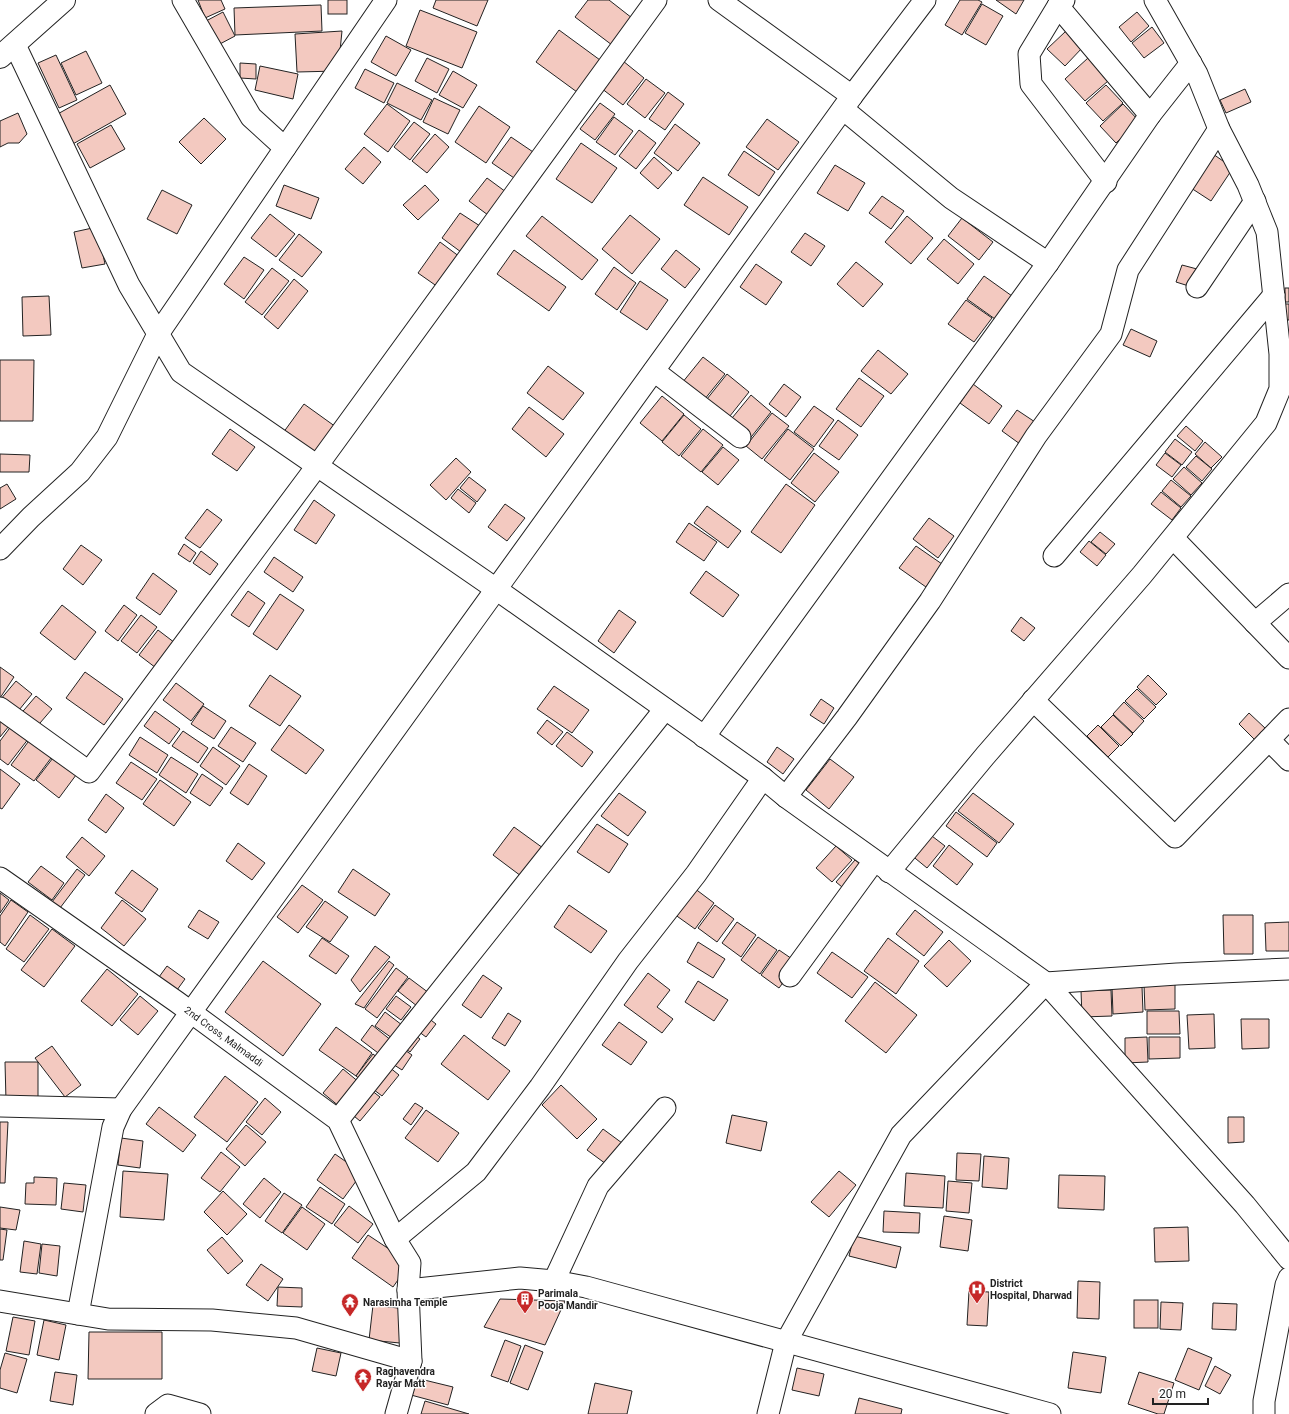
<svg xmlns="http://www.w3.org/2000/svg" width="1289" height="1414" font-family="Roboto,sans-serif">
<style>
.building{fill:#f3c9c0;stroke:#222}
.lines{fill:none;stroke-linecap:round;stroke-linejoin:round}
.minor-casing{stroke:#222;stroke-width:23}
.major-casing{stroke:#222;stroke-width:24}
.minor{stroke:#fff;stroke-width:21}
.major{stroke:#fff;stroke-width:22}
.labels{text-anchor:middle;stroke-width:3;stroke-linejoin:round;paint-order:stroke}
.street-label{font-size:10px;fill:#222;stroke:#fff}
.poi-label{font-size:10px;font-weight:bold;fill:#222;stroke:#fff;text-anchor:start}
</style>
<rect width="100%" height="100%" fill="#fff"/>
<g class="building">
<polygon points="198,0 221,0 225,9 205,18"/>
<rect x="328" y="0" width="19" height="14"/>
<polygon points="436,0 488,0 477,26 433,8"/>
<polygon points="588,0 609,0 632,18 612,45 575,17"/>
<polygon points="960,0 978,0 982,2 962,35 945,25"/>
<polygon points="996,0 1024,0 1016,14"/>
<polygon points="982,4 1003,16 986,45 965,33"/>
<polygon points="320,5 321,5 322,31 235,35 234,8"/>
<polygon points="420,10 477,32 462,68 406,46"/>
<polygon points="223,12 235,36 218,45 206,21"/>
<polygon points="1137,12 1149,26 1131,42 1119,27"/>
<polygon points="1152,27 1164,43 1144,58 1132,43"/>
<polygon points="559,30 600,60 577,92 536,62"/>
<polygon points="342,31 338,71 297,72 295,34"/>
<polygon points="1066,31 1083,47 1065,66 1047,49"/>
<polygon points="386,36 411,50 396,76 371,62"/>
<polygon points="86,51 102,83 76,95 61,63"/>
<polygon points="56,55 77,100 59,108 38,63"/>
<polygon points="427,58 449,69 437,93 415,81"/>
<polygon points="1088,58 1108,81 1085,101 1065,79"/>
<polygon points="623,61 644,78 623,105 601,88"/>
<polygon points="240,63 256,64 256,79 240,78"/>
<polygon points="260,66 298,74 293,99 255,90"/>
<polygon points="365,69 394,83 384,103 355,88"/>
<polygon points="453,71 477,85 463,108 439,95"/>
<polygon points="646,79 665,93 645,118 627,104"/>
<polygon points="397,83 432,100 421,120 387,103"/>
<polygon points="110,85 126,114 71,145 54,116"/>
<polygon points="1106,85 1123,103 1103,121 1086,103"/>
<polygon points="1245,89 1251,102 1226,113 1220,100"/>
<polygon points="668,92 684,104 665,130 649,119"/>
<polygon points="434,98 460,110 448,134 423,122"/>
<polygon points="600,103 615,114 595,140 580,129"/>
<polygon points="387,104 410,121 388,152 364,134"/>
<polygon points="1123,104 1139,121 1116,143 1100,126"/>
<polygon points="479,106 510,127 486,163 455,142"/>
<polygon points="18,113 27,134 19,143 8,143 0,147 0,121"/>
<polygon points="614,117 633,131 615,155 596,142"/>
<polygon points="204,118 226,139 201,164 179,142"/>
<polygon points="767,119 799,142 778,170 746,147"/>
<polygon points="414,122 430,134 410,160 394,147"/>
<polygon points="675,124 700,143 678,171 654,153"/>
<polygon points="111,125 125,149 90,168 77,144"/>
<polygon points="639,130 656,143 636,169 619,156"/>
<polygon points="435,134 449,147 427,173 412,161"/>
<polygon points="511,137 539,156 520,182 492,163"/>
<polygon points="581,143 617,168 592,203 556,179"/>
<polygon points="364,147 381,162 363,184 345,169"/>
<polygon points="744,151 775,172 759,196 728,175"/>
<polygon points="1213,154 1233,168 1211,201 1191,188"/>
<polygon points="654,157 672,173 658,189 640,173"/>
<polygon points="835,165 865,183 848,211 817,193"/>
<polygon points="703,177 748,207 729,235 684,205"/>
<polygon points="487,178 506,192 488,215 469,201"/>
<polygon points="284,185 319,198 311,219 276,206"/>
<polygon points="425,185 439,200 418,220 403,205"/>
<polygon points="162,190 192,205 177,234 147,219"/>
<polygon points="882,196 904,211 891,229 869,213"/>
<polygon points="460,213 480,226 461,252 442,238"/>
<polygon points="270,214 295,234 276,257 251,238"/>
<polygon points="630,215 660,239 632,274 602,249"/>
<polygon points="542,216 598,260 582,280 526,236"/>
<polygon points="907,216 933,238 911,264 885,242"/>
<polygon points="962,218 993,242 979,260 948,236"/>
<polygon points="97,227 105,264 82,268 74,232"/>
<polygon points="805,233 825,246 811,266 791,252"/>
<polygon points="299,234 322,252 302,277 279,260"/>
<polygon points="944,239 974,264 958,284 927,259"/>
<polygon points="440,242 460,257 438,287 418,273"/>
<polygon points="514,250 566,287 549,311 497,274"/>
<polygon points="676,250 700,269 685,288 661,269"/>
<polygon points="244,257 264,270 244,299 224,284"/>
<polygon points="856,262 883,284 863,307 837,284"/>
<polygon points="756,264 782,282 766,305 740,287"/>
<polygon points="1182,265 1197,269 1192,287 1176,282"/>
<polygon points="614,267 636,283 617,310 595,294"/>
<polygon points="272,268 289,281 262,315 245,302"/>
<polygon points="984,276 1012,296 995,319 967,299"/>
<polygon points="294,279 308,291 278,329 264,317"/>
<polygon points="640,281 668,300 647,330 620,312"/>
<rect x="1285" y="288" width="4" height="14"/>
<polygon points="49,296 51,335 23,336 22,297"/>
<polygon points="966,300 992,318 974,342 948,324"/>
<polygon points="1285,304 1289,304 1289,320 1286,320"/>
<polygon points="1131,329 1157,341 1150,357 1123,345"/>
<polygon points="878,350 908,374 891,394 861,371"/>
<polygon points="703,357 725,374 704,400 682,383"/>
<polygon points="0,360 34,360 33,421 0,421"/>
<polygon points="548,366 584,393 563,420 527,393"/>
<polygon points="727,374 749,392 722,426 699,409"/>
<polygon points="859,378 884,396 861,427 836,409"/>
<polygon points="784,384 801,397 786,417 769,404"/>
<polygon points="973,384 1002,406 989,424 960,403"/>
<polygon points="751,395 771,412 744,446 723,429"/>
<polygon points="662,396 684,414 662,441 640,423"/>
<polygon points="304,404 336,427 314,456 283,433"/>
<polygon points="814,406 834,420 814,447 794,432"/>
<polygon points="529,407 564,434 546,457 512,429"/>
<polygon points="1017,410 1035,422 1020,444 1002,431"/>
<polygon points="772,413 789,426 762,459 746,446"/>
<polygon points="684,415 701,429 679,456 662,442"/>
<polygon points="838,420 858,435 839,460 819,446"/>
<polygon points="1186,426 1203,441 1195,451 1177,436"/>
<polygon points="230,429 255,447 237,471 212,454"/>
<polygon points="703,429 723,445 701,472 681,456"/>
<polygon points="788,429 814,449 790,480 764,460"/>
<polygon points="1175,439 1192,452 1182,465 1165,452"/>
<polygon points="1205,442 1222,457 1211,468 1195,454"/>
<polygon points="723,447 739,460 718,485 702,472"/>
<polygon points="814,453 839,472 815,502 791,483"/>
<polygon points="1165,453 1181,465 1172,477 1156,465"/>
<polygon points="0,454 30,455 29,472 0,472"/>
<polygon points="1196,456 1212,469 1202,481 1186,467"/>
<polygon points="456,458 471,472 446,500 430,485"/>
<polygon points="1184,467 1202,483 1191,495 1173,479"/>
<polygon points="469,477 486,490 477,502 460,488"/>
<polygon points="1171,480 1191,496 1181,507 1162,491"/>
<polygon points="7,484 16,499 0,509 0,488"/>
<polygon points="786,484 815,505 781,553 751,532"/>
<polygon points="458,489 476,503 469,513 451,498"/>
<polygon points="1161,492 1181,508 1172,520 1151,504"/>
<polygon points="314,500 335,515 316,544 294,530"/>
<polygon points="505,504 525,518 507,541 488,527"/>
<polygon points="707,506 741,531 728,548 694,523"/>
<polygon points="207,509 222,520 200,548 185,538"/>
<polygon points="929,518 954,536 938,558 913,539"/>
<polygon points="689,523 717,542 704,561 676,542"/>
<polygon points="1100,532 1115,544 1106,554 1091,542"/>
<polygon points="1089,541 1106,555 1097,566 1080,552"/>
<polygon points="184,544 196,553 190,562 178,554"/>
<polygon points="81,545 102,560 83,585 63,569"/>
<polygon points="916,546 942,564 926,587 899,568"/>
<polygon points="201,551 218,564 210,575 193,563"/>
<polygon points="274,557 303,577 293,592 264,572"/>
<polygon points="706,571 739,595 723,617 690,593"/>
<polygon points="153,573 177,591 160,615 136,598"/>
<polygon points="248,591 265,603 249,627 231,615"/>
<polygon points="280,594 304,610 277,650 253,634"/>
<polygon points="62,605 96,632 75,660 40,633"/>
<polygon points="124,605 137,615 118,641 105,631"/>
<polygon points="619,610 636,622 614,653 598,641"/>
<polygon points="141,615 157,627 137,653 121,641"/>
<polygon points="1021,617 1035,628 1024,641 1011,631"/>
<polygon points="158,630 179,646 160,671 139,655"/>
<polygon points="0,667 14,677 0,698"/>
<polygon points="85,672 123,699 104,725 66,698"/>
<polygon points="270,675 301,696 280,726 249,706"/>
<polygon points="1148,675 1167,694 1156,705 1137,687"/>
<polygon points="16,681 32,694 15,715 0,700"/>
<polygon points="176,683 204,704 191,721 163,700"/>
<polygon points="554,686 589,710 572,733 537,709"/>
<polygon points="1137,689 1156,707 1144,719 1125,701"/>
<polygon points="36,696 52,709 34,730 18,717"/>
<polygon points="821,699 834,708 824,724 810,715"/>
<polygon points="1124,702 1144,721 1133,733 1113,714"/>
<polygon points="203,706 226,721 214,739 191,724"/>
<polygon points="155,711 180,729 169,744 144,726"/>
<polygon points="1249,713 1266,729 1255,740 1239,724"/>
<polygon points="1113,715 1133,734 1121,746 1101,727"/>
<polygon points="0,718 9,726 0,737"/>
<polygon points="547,720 563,732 552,745 537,733"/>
<polygon points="12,725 29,738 8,765 0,759 0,741"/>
<polygon points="289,725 324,750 306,774 271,750"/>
<polygon points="1098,725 1119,746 1108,757 1087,736"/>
<polygon points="231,727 256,743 243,762 218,746"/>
<polygon points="183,731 208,748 198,763 172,746"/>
<polygon points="567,732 593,752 582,767 556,746"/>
<polygon points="140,737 168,755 157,773 129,755"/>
<polygon points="31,738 54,754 34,781 11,765"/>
<polygon points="213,747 240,766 226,785 200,766"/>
<polygon points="777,747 794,759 783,774 767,762"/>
<polygon points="56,754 79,771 59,798 36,780"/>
<polygon points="171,757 198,774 186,793 159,775"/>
<polygon points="830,759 854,777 829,809 806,790"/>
<polygon points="131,762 157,779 142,800 116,783"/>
<polygon points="249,764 267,776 248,805 230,793"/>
<polygon points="0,769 20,784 2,809 0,808"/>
<polygon points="202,774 223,788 210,806 190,793"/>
<polygon points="160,780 191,802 174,826 143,804"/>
<polygon points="619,793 646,812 628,836 601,816"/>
<polygon points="973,793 1014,824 999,843 958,811"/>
<polygon points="106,794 124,808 106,833 88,820"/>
<polygon points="956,812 997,843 987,857 946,826"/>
<polygon points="597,824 628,844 609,873 577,852"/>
<polygon points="514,827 554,856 533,885 493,855"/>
<polygon points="928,833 945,846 927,868 910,854"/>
<polygon points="82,837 105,856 89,876 66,857"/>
<polygon points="238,843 265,863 252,880 226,861"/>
<polygon points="949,845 973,864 957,885 933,866"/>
<polygon points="836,846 852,860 832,882 816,868"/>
<polygon points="855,860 873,874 854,897 836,882"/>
<polygon points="41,866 64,883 52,900 28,882"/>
<polygon points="77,869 85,875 60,908 52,902"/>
<polygon points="353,869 390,894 375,916 338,892"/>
<polygon points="132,870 158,889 142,912 115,893"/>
<polygon points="302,885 323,900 298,933 277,917"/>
<polygon points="694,888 714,903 695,929 674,914"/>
<polygon points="0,893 9,900 0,913"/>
<polygon points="11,900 28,912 5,946 0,942 0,916"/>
<polygon points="122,900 146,919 124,946 101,928"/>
<polygon points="325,901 348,917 330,942 306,927"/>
<polygon points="569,905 607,931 591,953 554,927"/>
<polygon points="715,905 734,919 717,942 698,928"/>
<polygon points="199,910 219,922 208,939 188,927"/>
<polygon points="915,910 943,932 924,956 896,934"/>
<polygon points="30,915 49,929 24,962 6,949"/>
<polygon points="1223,915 1253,915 1253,954 1224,954"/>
<polygon points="737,922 756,935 741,957 722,943"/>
<polygon points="1289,922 1289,951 1266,951 1265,923"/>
<polygon points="52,929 75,946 44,987 21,970"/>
<polygon points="758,937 777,950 760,974 741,960"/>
<polygon points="322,938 349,956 336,974 309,956"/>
<polygon points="888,938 919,961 896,994 864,971"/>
<polygon points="949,940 971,961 947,987 924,966"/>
<polygon points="698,942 725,959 713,978 687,962"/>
<polygon points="375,946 390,957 360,992 351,980"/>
<polygon points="779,950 798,963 779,988 761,975"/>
<polygon points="832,952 868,977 852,998 817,973"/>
<polygon points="263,961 321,1004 283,1056 225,1012"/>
<polygon points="389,961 394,965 364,1008 355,1004"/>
<polygon points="167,966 185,979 177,990 159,977"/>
<polygon points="396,968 408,977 377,1018 365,1009"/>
<polygon points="107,969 138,994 112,1026 81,1001"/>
<polygon points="648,973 670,990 657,1007 673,1019 662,1033 624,1005"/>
<polygon points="483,975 502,988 481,1018 462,1005"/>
<polygon points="409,978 433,996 422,1010 398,991"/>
<polygon points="698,981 728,1000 714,1021 685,1002"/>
<polygon points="875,982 917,1015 886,1053 845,1021"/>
<polygon points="1175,984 1175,1009 1145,1010 1144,985"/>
<polygon points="1142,987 1143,1012 1113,1014 1112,988"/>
<polygon points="1111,990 1112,1016 1082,1017 1081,991"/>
<polygon points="140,996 158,1011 138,1035 120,1020"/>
<polygon points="396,996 411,1007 401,1020 386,1009"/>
<polygon points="414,1007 436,1024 426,1037 403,1020"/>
<polygon points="1147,1011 1179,1011 1180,1034 1147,1034"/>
<polygon points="385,1012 402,1025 392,1038 375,1026"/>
<polygon points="508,1013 521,1021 505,1046 492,1038"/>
<polygon points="1214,1014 1215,1048 1189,1049 1187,1015"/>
<polygon points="1241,1019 1269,1019 1269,1048 1242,1049"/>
<polygon points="619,1022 647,1042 631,1065 602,1045"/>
<polygon points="372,1025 397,1045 386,1059 361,1040"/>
<polygon points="403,1026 420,1039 410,1052 393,1039"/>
<polygon points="336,1027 372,1053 356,1076 319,1050"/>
<polygon points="464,1035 510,1071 488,1100 441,1064"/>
<polygon points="1147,1037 1148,1062 1125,1063 1125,1038"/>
<polygon points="1149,1037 1180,1037 1180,1058 1149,1059"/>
<polygon points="52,1046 81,1085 65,1097 35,1058"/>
<polygon points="399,1046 412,1055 402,1070 388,1061"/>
<polygon points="373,1054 399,1075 382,1096 356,1076"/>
<polygon points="5,1062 38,1062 38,1101 6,1101"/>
<polygon points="343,1069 360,1083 340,1107 323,1093"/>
<polygon points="225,1076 258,1102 227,1142 194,1117"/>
<polygon points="362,1083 380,1097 360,1121 343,1107"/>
<polygon points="561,1085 597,1119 577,1139 542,1105"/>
<polygon points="265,1098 281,1112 262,1135 246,1122"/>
<polygon points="415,1103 423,1108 411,1125 403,1119"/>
<polygon points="159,1107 196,1135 183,1152 146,1124"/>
<polygon points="426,1110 459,1133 438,1162 405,1138"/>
<polygon points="732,1115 767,1122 761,1151 726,1143"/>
<polygon points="1228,1117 1244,1117 1244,1142 1228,1143"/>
<polygon points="0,1122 8,1122 5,1183 0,1183"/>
<polygon points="246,1125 266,1142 245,1166 226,1149"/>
<polygon points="603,1129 637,1154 621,1175 587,1150"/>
<polygon points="121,1138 143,1141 140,1168 118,1165"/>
<polygon points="221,1152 240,1167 220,1192 201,1178"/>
<polygon points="957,1153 981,1154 979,1181 956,1180"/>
<polygon points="335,1154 362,1173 343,1199 317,1180"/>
<polygon points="984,1156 1009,1158 1007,1189 982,1187"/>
<polygon points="123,1171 168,1174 164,1220 120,1217"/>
<polygon points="839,1171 856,1185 829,1217 811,1202"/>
<polygon points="906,1173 945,1176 943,1208 904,1206"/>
<polygon points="1059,1175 1105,1176 1104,1210 1058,1208"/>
<polygon points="34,1177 57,1178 56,1205 25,1204 26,1183 34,1183"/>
<polygon points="264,1178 281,1192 260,1218 243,1204"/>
<polygon points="948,1181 972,1183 969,1213 946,1211"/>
<polygon points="64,1183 86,1185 83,1212 61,1209"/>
<polygon points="320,1187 345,1204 332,1224 306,1207"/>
<polygon points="223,1191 247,1214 227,1235 204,1212"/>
<polygon points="284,1193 302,1205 282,1233 265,1221"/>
<polygon points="349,1206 373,1224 358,1243 334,1225"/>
<polygon points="0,1207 20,1210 16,1230 0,1228"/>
<polygon points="302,1207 325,1224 307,1250 283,1233"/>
<polygon points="884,1211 920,1213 919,1233 883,1232"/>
<polygon points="944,1216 972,1220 968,1251 940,1247"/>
<polygon points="1188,1227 1189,1261 1155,1262 1154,1228"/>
<polygon points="0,1229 7,1230 3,1260 0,1260"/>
<polygon points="368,1235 410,1263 393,1287 352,1258"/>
<polygon points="854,1236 901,1247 896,1268 849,1256"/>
<polygon points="222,1237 243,1261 228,1274 207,1250"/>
<polygon points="24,1241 41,1244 37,1274 20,1272"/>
<polygon points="42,1244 60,1246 57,1276 39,1273"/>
<polygon points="261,1264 283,1279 268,1301 246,1285"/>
<polygon points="1078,1281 1100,1282 1099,1319 1077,1318"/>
<polygon points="278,1287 302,1288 302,1307 277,1306"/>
<polygon points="969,1291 989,1292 987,1326 967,1325"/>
<polygon points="500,1299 565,1301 545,1345 484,1327"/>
<rect x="1134" y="1300" width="24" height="28"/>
<polygon points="1161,1302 1183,1303 1181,1330 1160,1329"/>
<polygon points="1213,1303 1237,1304 1236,1330 1212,1329"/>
<polygon points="373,1305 414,1310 410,1344 369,1340"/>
<polygon points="13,1317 35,1321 29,1355 6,1351"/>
<polygon points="44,1320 66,1325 59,1360 37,1355"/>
<polygon points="89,1332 162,1332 162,1379 88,1379"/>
<polygon points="505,1340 521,1346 508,1382 491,1376"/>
<polygon points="525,1345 543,1352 528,1390 510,1383"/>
<polygon points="317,1348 341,1353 336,1376 312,1371"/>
<polygon points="1188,1348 1212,1358 1199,1390 1175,1380"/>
<polygon points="1073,1352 1106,1357 1101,1393 1068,1388"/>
<polygon points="5,1353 27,1359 17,1393 0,1388 0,1370"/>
<polygon points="1215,1366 1231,1375 1220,1394 1205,1386"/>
<polygon points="797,1368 824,1374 819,1396 792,1390"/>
<polygon points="55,1372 77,1375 73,1405 50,1401"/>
<polygon points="1139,1372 1174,1383 1164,1414 1158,1414 1128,1404"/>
<polygon points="416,1378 453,1387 448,1405 411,1395"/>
<polygon points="595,1383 632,1391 627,1414 588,1414"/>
<polygon points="859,1398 902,1409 901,1414 855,1414"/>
<polygon points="425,1401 469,1414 421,1414"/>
</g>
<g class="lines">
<g class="minor-casing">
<g id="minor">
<polyline points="183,0 251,117 285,148"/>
<polyline points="719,0 852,96"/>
<polyline points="1064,0 1058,6 1029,54 1031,84 1106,182"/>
<polyline points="1058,6 1150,115"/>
<polyline points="15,45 129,285 181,372 496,589 763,778 786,797 1046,983 1245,1205 1289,1259"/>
<polyline points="843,109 951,198 1048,263"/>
<polyline points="1197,287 1255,201"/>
<polyline points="654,371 740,437"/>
<polyline points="1173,538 1289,658"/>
<polyline points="0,549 31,517 80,472 107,437 158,334 386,0"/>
<polyline points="1054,556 1274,295"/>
<polyline points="1255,623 1289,594"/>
<polyline points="1033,700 1175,837 1289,719"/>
<polyline points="0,708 89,772 317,466 656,0"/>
<polyline points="704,737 1048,263 1150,115 1191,63"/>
<polyline points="1269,740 1289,760"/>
<polyline points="786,797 847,717 930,601 1036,436 1111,334 1128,270 1219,129"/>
<polyline points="889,872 985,756 1142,575 1266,423 1280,389 1280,354 1267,232 1248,185 1219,129 1197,74 1155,0"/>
<polyline points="0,878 177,1002 338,1120 395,1239 410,1263 408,1290 411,1361 396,1414"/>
<polyline points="790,976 874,861"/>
<polyline points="0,1106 121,1109"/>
<polyline points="338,1120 665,709"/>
<polyline points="395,1239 476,1172 540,1087 628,961 696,874 763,778"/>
<polyline points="554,1281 598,1186 665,1108"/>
<polyline points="408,1290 520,1278 554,1281 586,1287 1050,1414"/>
<polyline points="0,1301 108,1319 212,1320 296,1328 411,1361"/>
<polyline points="78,1314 113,1127 121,1109 852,96 925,0"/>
<polyline points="156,1414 168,1405 200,1414"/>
<polyline points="768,1414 786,1342 901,1135 1046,983 1177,974 1289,969"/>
<polyline points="1264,1414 1264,1401 1286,1285 1289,1278"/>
</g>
</g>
<g class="major-casing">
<polyline id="major" points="0,57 64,0"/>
</g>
<use href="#minor" class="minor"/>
<use href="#major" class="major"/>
</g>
<defs>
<g id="hospital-pin" transform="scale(0.9)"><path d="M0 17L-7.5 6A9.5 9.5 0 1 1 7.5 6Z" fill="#c62828" stroke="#fff"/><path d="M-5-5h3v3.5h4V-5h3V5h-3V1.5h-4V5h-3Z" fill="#fff"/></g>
<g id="building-pin" transform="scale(0.9)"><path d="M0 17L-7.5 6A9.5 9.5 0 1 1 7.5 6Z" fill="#c62828" stroke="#fff"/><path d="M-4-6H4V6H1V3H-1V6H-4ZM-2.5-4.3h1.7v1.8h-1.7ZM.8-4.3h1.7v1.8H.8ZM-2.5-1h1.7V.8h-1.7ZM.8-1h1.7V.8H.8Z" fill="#fff"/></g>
<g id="temple-pin" transform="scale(0.9)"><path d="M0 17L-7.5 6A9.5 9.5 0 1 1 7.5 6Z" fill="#c62828" stroke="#fff"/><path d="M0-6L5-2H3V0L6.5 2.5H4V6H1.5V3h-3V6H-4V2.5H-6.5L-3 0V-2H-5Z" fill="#fff"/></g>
</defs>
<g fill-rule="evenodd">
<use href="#hospital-pin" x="977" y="1289"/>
<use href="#building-pin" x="525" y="1299"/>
<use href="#temple-pin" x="350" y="1302"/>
<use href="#temple-pin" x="363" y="1377"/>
</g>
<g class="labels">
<g class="street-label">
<text transform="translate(224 1036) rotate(36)" y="4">2nd Cross, Malmaddi</text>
</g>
<g class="poi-label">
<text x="990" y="1287">District<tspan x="990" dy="12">Hospital, Dharwad</tspan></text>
<text x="538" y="1297">Parimala<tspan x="538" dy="12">Pooja Mandir</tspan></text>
<text x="363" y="1306">Narasimha Temple</text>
<text x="376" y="1375">Raghavendra<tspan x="376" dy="12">Rayar Matt</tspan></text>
</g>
</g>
<path d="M1153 1398v6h55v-6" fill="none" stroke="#222222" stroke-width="2"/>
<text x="1159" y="1398" font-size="12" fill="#222222" stroke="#ffffff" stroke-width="3" paint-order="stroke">20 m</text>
</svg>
